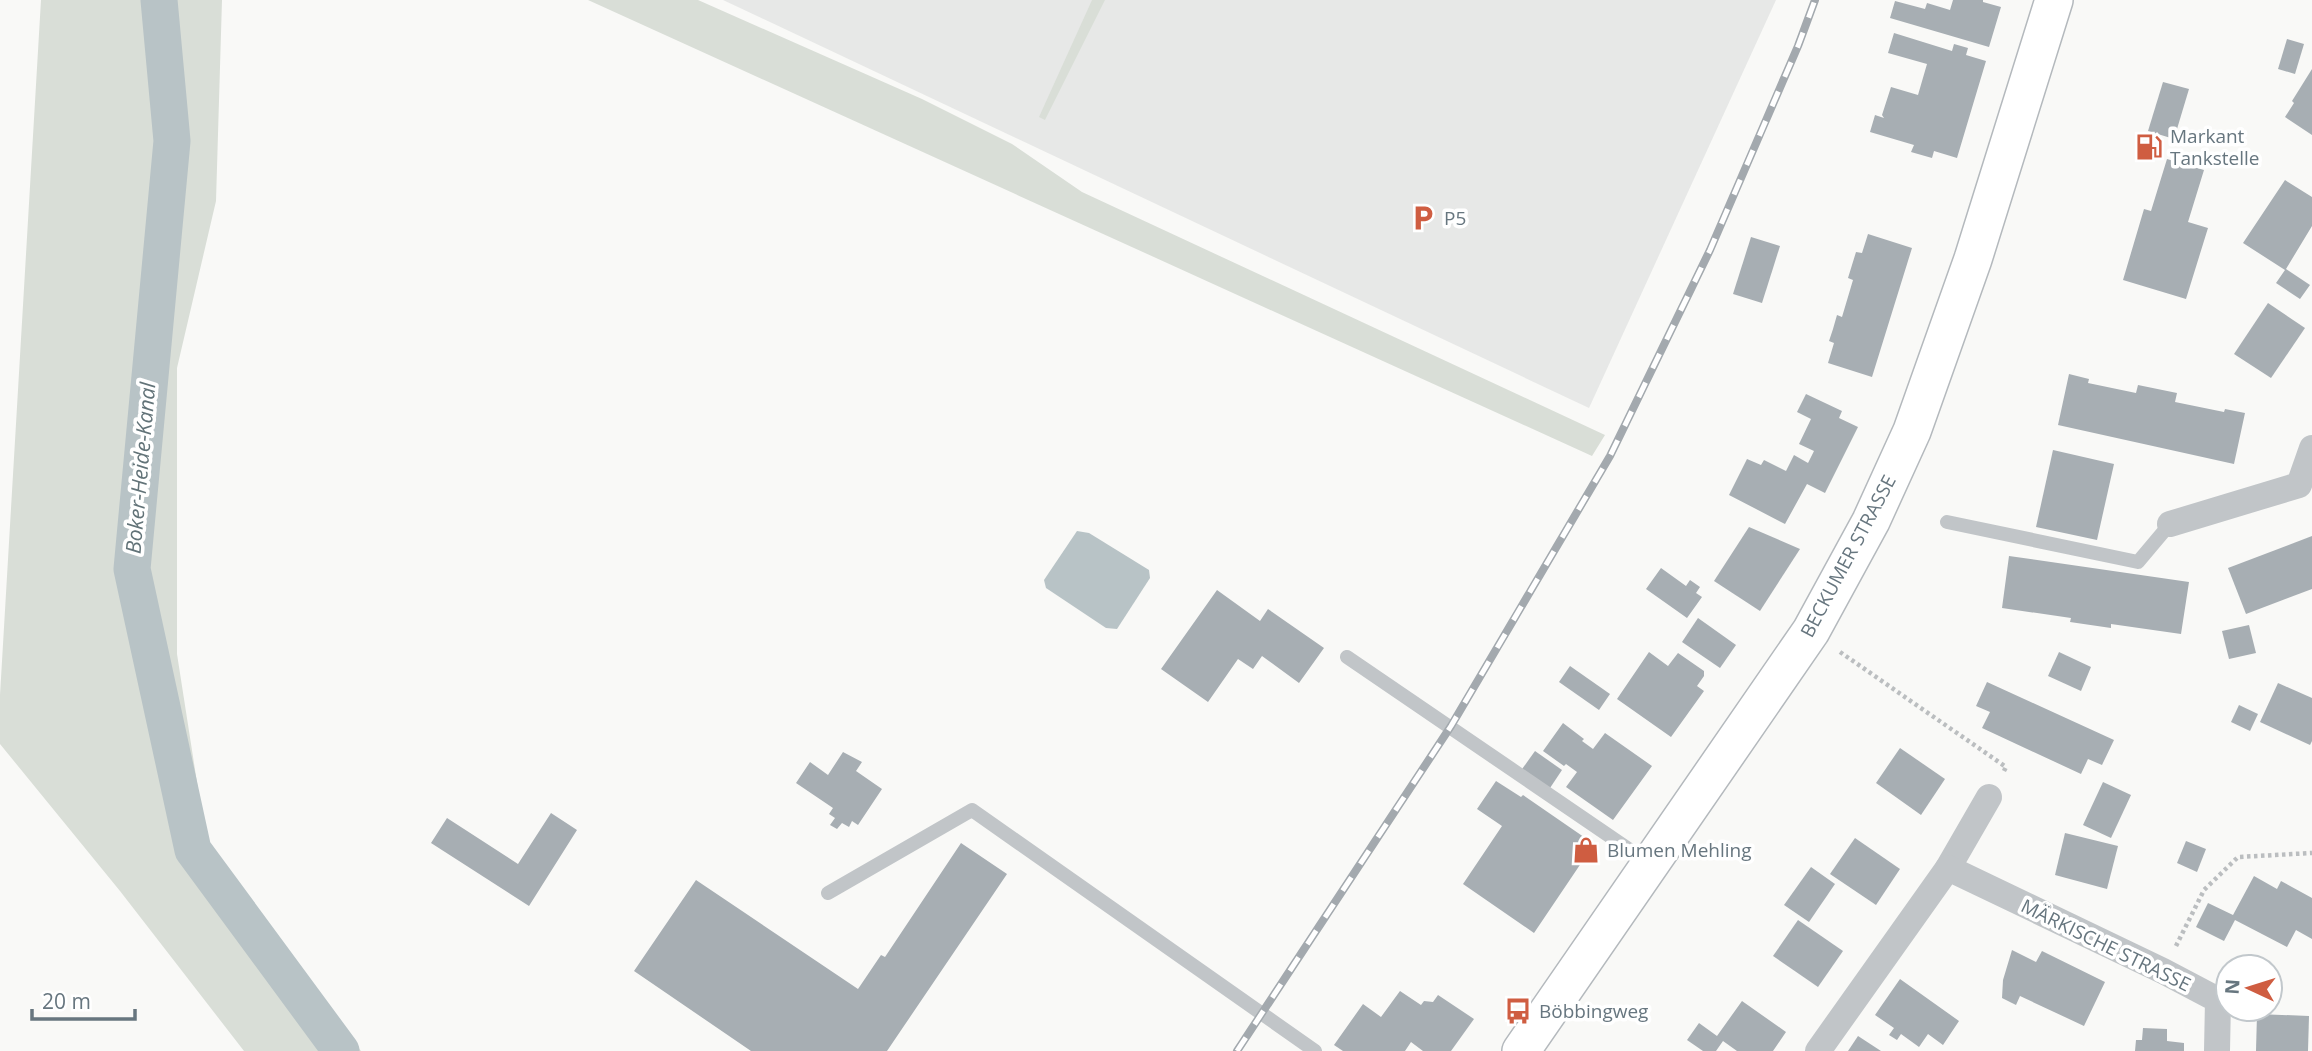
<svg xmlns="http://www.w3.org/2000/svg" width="2312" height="1051" font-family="'Open Sans',sans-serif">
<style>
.built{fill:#e7e8e7}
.green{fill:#d9ded7}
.water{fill:#b8c3c6}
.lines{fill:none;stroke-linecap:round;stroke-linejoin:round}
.canal{stroke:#b8c3c6;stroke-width:37}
.building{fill:#a7aeb3}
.secondary-casing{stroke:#b4b9bd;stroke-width:40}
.path{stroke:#bbbec0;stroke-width:4.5;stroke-dasharray:3.5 3.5;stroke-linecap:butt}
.lane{stroke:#c1c5c8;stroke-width:14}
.street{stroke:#c1c5c8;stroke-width:26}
.secondary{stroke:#fff;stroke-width:37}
.rail-casing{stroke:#a3a9ae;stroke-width:8}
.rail{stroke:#fff;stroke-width:5;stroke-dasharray:16;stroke-linecap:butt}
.labels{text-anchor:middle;stroke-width:7;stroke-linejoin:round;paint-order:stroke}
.poi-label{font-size:19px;fill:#67767f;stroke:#fff;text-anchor:start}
.street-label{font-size:19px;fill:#67767f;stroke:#fff}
.water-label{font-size:21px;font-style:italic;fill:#627378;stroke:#fff}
</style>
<rect width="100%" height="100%" fill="#f9f9f7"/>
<polygon class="built" points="723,0 1776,0 1589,408"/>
<g class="green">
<polygon points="41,0 222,0 216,201 177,368 177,654 208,853 361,1051 244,1051 120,891 0,744 0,695"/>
<polygon points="588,0 698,0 922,99 1012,144 1082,192 1605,435 1592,456"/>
<polygon points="1092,0 1105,0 1045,120 1039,117"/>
</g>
<polygon class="water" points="1077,531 1089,533 1149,570 1150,578 1117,629 1106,628 1046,588 1044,580"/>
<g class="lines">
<polyline class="canal" points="159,0 172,141 132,569 193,850 341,1051"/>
</g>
<g class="building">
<polygon points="1953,0 1983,0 1983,2 2001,7 1989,47 1890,18 1895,1 1925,9 1927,3 1950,10"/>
<polygon points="1894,33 1952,51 1954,44 1968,48 1966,55 1986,61 1957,158 1934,151 1932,158 1911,152 1914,145 1870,132 1875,115 1884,118 1882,115 1891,87 1918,95 1927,64 1888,53"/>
<polygon points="2287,39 2304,44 2295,74 2278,69"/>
<polygon points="2312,69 2312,135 2285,117 2294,103 2292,101"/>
<polygon points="2163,82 2189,89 2174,139 2148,131"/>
<polygon points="2167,159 2204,170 2188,222 2208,228 2186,299 2123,280 2144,209 2151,211"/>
<polygon points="2285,180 2312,197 2312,226 2286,269 2310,285 2300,299 2276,283 2285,270 2243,243"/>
<polygon points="1868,234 1912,248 1872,377 1828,363 1834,343 1829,341 1833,329 1837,315 1842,317 1853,280 1848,278 1856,252 1862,253"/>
<polygon points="1751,237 1780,246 1762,303 1733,294"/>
<polygon points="2268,303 2305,328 2271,378 2234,354"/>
<polygon points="2069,374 2089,379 2088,383 2136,393 2138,385 2177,393 2175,402 2224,412 2225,409 2245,413 2234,464 2058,425"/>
<polygon points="1806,394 1842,411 1839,418 1858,427 1825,493 1807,484 1785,524 1729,495 1747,459 1761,465 1764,460 1786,471 1794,455 1808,463 1814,451 1799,444 1811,419 1797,412"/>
<polygon points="2053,450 2114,464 2097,540 2036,527"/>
<polygon points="1749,527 1800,549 1760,611 1714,581"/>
<polygon points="2312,536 2312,589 2246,614 2228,568"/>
<polygon points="2009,556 2189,582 2181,634 2111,624 2111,628 2070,622 2071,618 2002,608"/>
<polygon points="1661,568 1686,586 1690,580 1700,587 1696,593 1702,597 1687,618 1646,589"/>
<polygon points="1217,590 1260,621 1268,609 1324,648 1299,683 1262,656 1253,669 1238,659 1208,702 1161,669"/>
<polygon points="1698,618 1736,645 1720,668 1682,642"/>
<polygon points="2249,625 2256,653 2229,659 2222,631"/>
<polygon points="1649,652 1668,666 1678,653 1704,671 1704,676 1697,686 1704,691 1671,737 1617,699"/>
<polygon points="2059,652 2091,667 2081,691 2048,676"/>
<polygon points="1570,666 1610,694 1599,710 1559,682"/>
<polygon points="1987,682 2114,740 2102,765 2088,759 2081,774 1982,728 1990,712 1976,706"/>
<polygon points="2278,683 2312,698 2312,741 2310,745 2260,722"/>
<polygon points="2239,705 2258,714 2250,731 2231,722"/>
<polygon points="1563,723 1584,739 1582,741 1593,749 1605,733 1652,766 1613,820 1566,787 1577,772 1566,764 1564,766 1543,751"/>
<polygon points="1900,748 1945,779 1921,815 1876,783"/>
<polygon points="1535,751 1562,770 1548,791 1520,772"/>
<polygon points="843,752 862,762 856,771 882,789 858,825 852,821 849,827 842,823 837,829 830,825 835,818 829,814 833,808 796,783 810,762 828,775"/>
<polygon points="1496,781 1521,797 1523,795 1594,844 1534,933 1463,884 1502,826 1477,809"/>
<polygon points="2103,782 2131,795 2111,838 2083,825"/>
<polygon points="551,813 577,830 529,906 431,843 447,818 518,864"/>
<polygon points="2065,833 2118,846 2107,889 2055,875"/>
<polygon points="1855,838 1900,869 1876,905 1830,874"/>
<polygon points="2186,841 2206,849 2197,872 2177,863"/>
<polygon points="961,843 1007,874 887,1051 751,1051 634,971 696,880 858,989 881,955 885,957"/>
<polygon points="1811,867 1835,884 1809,922 1784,905"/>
<polygon points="2254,876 2277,889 2281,881 2312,898 2312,939 2296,930 2287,947 2235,920 2224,941 2196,927 2208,903 2233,915"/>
<polygon points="1798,920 1843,951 1818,987 1773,956"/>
<polygon points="2012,950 2036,962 2042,951 2105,982 2084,1026 2020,996 2016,1005 2002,998 2003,980"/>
<polygon points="1900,979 1959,1021 1943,1045 1928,1034 1919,1047 1901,1034 1897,1040 1889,1035 1894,1028 1875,1015"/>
<polygon points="1400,991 1421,1005 1424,1001 1433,1002 1438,995 1474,1019 1451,1051 1423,1051 1411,1042 1405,1051 1343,1051 1334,1045 1363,1004 1381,1017"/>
<polygon points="1742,1001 1786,1032 1773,1051 1737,1051 1723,1041 1716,1051 1703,1051 1687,1040 1699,1023 1717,1036"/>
<polygon points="2257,1014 2309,1016 2308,1051 2256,1051"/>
<polygon points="2143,1028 2167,1029 2167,1041 2184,1043 2184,1051 2135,1051 2136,1040 2142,1040"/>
<polygon points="1858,1036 1881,1051 1848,1051"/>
</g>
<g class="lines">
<g class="secondary-casing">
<polyline id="secondary" points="1521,1051 1811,631 1871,521 1912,431 1973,259 2054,0"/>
</g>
<g class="path">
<polyline points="1840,652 2006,767 2003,773"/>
<polyline points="2176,946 2204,890 2238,857 2312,853"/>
</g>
<g class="lane">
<polyline points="1947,522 2138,562 2170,524"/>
<polyline points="1347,657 1649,863"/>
<polyline points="828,893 972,810 1315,1051"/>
</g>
<g class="street">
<polyline points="2170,524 2299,485 2312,448"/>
<polyline points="1948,868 1989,797"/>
<polyline points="1818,1051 1948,868 2163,971 2218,1000 2217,1051"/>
</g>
<use href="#secondary" class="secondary"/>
<g class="rail-casing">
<polyline id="rail" points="1237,1051 1451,726 1610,456 1710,250 1798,46 1815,0"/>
</g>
<use href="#rail" class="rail"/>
</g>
<defs>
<g id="fuel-bare" transform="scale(2.1)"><path d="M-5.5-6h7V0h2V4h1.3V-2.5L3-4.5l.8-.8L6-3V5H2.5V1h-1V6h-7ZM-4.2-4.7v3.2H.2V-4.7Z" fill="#cf5d41" stroke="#fff" stroke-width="2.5" paint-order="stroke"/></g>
<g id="parking-bare" transform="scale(2.1)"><path d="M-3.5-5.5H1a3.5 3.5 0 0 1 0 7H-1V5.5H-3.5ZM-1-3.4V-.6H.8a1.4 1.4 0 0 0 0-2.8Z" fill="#cf5d41" stroke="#fff" stroke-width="2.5" paint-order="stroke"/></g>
<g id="shop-bare" transform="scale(2.1)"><path d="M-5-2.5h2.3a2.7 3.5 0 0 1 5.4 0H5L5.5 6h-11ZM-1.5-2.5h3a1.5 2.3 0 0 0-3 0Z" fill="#cf5d41" stroke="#fff" stroke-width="2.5" paint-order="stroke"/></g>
<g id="bus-bare" transform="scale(2.1)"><path d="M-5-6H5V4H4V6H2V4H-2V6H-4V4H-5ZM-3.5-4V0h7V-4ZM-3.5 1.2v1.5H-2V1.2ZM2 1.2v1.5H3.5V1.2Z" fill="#cf5d41" stroke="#fff" stroke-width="2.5" paint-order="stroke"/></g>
</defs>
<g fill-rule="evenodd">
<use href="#fuel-bare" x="2149" y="147"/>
<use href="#parking-bare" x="1423" y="218"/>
<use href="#shop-bare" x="1586" y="850"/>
<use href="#bus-bare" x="1518" y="1011"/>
</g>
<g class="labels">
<g class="poi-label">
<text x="2170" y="143">Markant<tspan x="2170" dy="22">Tankstelle</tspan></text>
<text x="1444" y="225">P5</text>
<text x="1607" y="857">Blumen Mehling</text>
<text x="1539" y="1018">Böbbingweg</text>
</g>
<g class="street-label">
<text transform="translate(1848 556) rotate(-62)" y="7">BECKUMER STRASSE</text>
<text transform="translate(2106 945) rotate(26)" y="7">MÄRKISCHE STRASSE</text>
</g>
<g class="water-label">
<text transform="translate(141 468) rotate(-85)" y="7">Boker-Heide-Kanal</text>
</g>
</g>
<g transform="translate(2249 988) rotate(274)"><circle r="33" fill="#ffffff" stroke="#c2c8cc" stroke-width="2"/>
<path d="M0-5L12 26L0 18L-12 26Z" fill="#cf5d41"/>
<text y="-10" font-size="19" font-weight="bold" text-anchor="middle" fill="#67767f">N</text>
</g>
<path d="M32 1009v10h103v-10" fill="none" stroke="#67767f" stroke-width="3.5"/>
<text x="42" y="1009" font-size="21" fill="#67767f" stroke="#ffffff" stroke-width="5" paint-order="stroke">20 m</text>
</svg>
